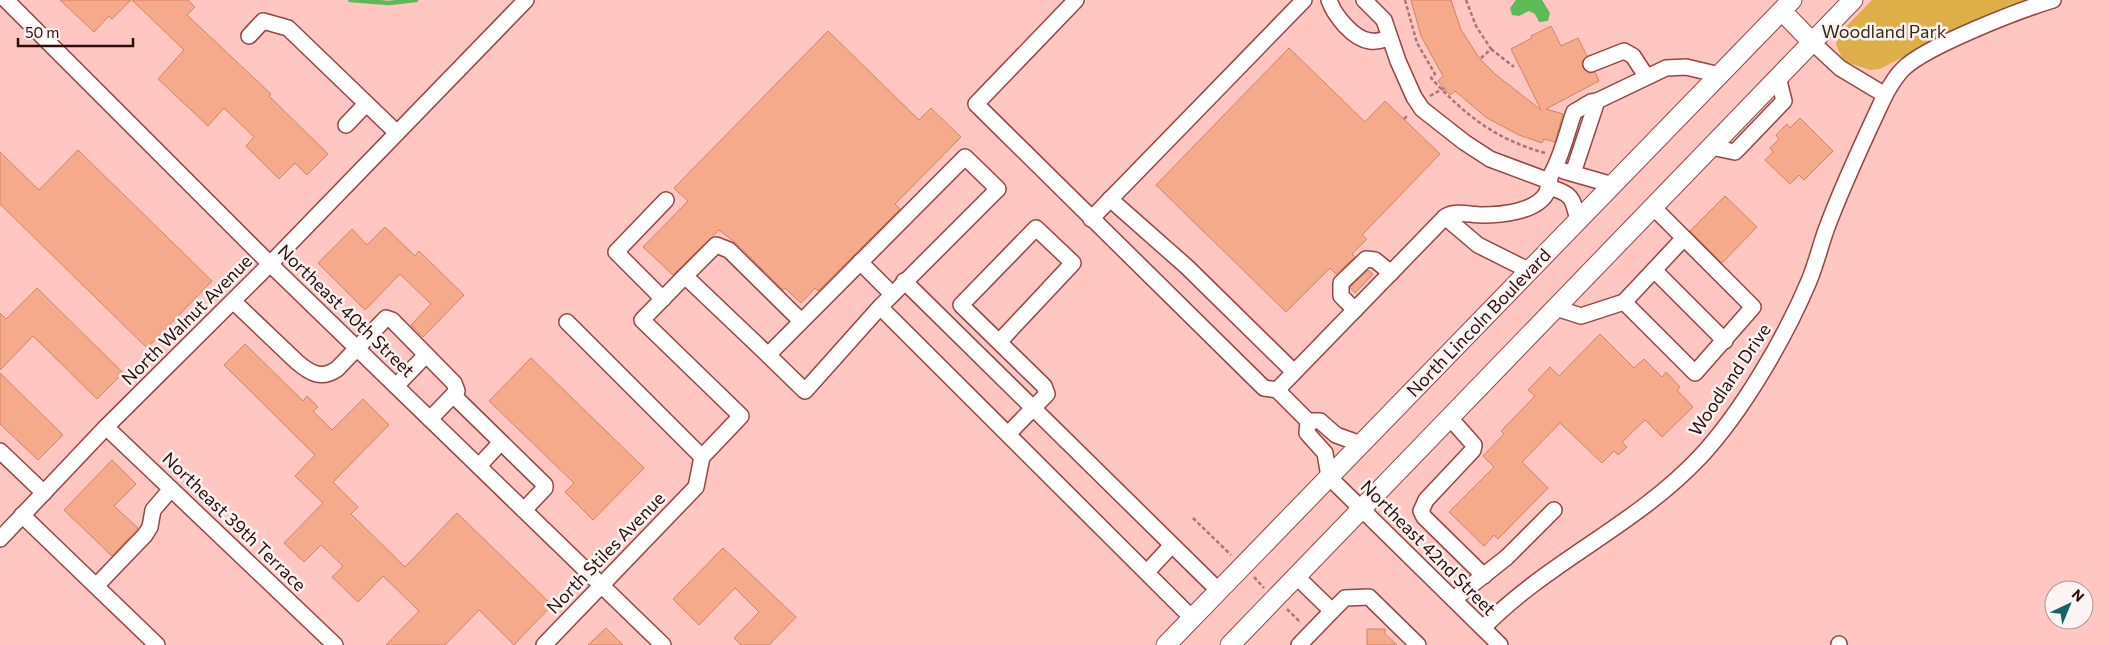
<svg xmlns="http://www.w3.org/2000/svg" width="2109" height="645" font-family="Commissioner,sans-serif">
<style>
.green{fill:#deae48}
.water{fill:#5cba57}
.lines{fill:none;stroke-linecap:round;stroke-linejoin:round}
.stream{stroke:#5cba57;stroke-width:4.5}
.building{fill:#f5aa8b;stroke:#d38262}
.minor-casing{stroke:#964544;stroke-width:18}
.major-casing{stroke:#964544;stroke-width:21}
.path{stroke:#a77876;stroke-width:2.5;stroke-dasharray:4 2.5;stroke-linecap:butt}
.minor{stroke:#fff;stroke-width:15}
.major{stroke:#fff;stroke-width:19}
.labels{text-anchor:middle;stroke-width:5;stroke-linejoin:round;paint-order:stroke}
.park-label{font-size:18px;fill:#362b15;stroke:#fff4f4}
.street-label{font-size:18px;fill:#2d0c0c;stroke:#fff4f4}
</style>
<rect width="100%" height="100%" fill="#ffc6c2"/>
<polygon class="green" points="1872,0 2033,0 1918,49 1880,69 1870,70 1843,61 1836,44 1842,31"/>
<polygon class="water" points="1516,0 1542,0 1550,13 1548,21 1539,22 1535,14 1529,11 1519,16 1512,15 1510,8"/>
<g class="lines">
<polyline class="stream" points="350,0 389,3 416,0"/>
</g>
<g class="building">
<polygon points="60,0 131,0 112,19 109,16 94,32"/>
<polygon points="132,0 188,0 195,7 187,15 271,94 269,96 328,154 307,175 295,163 279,179 246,146 254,137 224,108 208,126 158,79 184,50"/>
<polygon points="1411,0 1451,0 1461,30 1480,59 1495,74 1541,110 1511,49 1532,38 1531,36 1551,26 1561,46 1578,38 1587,56 1582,62 1583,68 1589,73 1595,72 1599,81 1546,109 1563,114 1555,142 1544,139 1542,143 1519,135 1487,118 1455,91 1450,95 1438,81 1443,76 1421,36"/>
<polygon points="828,31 919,120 931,108 961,137 895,204 900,209 818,291 815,288 801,303 785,288 783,290 736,243 719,230 673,275 643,247 688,201 674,188"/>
<polygon points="1289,48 1365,122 1385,101 1440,154 1362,235 1367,239 1352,254 1355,257 1336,274 1330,268 1286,312 1156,185"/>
<polygon points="1800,118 1833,151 1804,180 1799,175 1790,184 1765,160 1773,152 1770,148 1779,139 1776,135 1787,124 1790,128"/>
<polygon points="78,150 212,281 147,348 0,204 0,152 39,190"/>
<polygon points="1725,196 1757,227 1722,263 1690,231"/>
<polygon points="385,227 415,256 419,251 464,295 423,337 411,325 431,304 400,274 365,310 318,263 352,229 367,245"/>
<polygon points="1368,270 1373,274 1355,293 1350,287"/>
<polygon points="37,288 123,373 97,399 33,336 0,370 0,313 6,319"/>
<polygon points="1600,334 1634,368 1644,359 1662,377 1666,372 1680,387 1677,390 1693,407 1662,437 1645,420 1622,442 1627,447 1618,455 1614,451 1602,463 1560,423 1522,462 1548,488 1498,539 1494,535 1484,546 1449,512 1494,467 1483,456 1504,434 1501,431 1535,396 1528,390 1550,367 1559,376"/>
<polygon points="245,344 303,401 307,396 318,407 313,411 332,430 363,399 389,425 333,482 358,507 351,514 405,567 457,513 552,605 514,645 479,610 445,645 386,645 419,611 383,576 358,602 332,577 343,566 321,545 304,562 284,543 323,503 295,476 315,455 224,365"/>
<polygon points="531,358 644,468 593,520 565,492 574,483 489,401"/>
<polygon points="0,373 63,435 38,460 0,424"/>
<polygon points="112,460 136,484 114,506 138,528 112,556 64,510"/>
<polygon points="723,548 796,617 769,645 741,645 734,638 759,612 735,588 699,625 673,599"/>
<polygon points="606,628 623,645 588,645"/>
<polygon points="1367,629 1385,629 1385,634 1397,645 1367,645"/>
</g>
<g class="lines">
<g class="minor-casing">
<g id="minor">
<polyline points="6,0 270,264 663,645"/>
<polyline points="1076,0 976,104 1264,388 1277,390 1308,421 1320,421 1336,435 1361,444"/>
<path d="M1329 0C1334 15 1353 39 1370 41 1376 42 1383 40 1389 38"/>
<polyline points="1364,0 1384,20 1398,61 1414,97 1422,109 1464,142 1490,159 1549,181"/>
<polyline points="249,36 263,21 288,28 397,133"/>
<path d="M1812 42 1840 68 1885 95C1890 86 1895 77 1903 69 1926 46 2020 10 2053 0"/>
<polyline points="1591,64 1624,51 1633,56 1646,76"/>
<polyline points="346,125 366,104"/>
<polyline points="1711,147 1735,152 1784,101 1778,77"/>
<polygon points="965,157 998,189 880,307 805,391 768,355"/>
<polyline points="1564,171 1613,185"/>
<polyline points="1573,173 1597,101 1666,68 1686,67 1720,75"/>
<path d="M1548 187C1572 193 1573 198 1578 221"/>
<polyline points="1110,199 1187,267 1294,372"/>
<polyline points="1445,217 1478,245 1530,271"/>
<polyline points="1091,219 1304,0"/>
<polyline points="860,262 892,294"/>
<polyline points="1654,270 1725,341"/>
<polyline points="904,281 1219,591"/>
<polyline points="663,299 616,252 666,200"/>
<path d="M233 301 297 362C310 373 321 380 337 369L386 318 392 320 454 383 457 391 430 419"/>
<polyline points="1624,302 1684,238"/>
<polyline points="880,307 1192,618"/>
<polyline points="1556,308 1581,316 1624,302 1695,373 1753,307 1653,207"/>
<polyline points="1355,310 1341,296 1341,283 1366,259 1375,260 1391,273"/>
<polyline points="567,322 702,457 741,416 642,320 685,276"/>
<polyline points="999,342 1073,263 1036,228 961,305 1044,386 1047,394 1008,434"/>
<polyline points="768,355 685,276 716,245 729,250 801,321"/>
<polyline points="396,386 426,355"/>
<path d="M1277 390 1445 217C1455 210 1470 215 1482 215 1501 215 1535 212 1546 194 1550 188 1548 179 1552 173 1562 155 1567 132 1574 112L1591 102 1597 101"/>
<polyline points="453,395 501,442 479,466"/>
<polyline points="1450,418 1474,445 1473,450 1426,500 1421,511 1424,517 1484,576"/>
<polyline points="1308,421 1307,433 1325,453 1329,477 1500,645"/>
<polyline points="106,427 335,645"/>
<polyline points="501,442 545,485 545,488 524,510"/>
<polyline points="0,451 44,493"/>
<polyline points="22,515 157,645"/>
<polyline points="0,539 106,427 270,264 526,0"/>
<polyline points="1147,572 1172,545"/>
<polyline points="1297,577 1332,611 1345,598 1369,597 1418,645"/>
<polyline points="96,586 145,535 150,527 153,510 171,489"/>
<polyline points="1454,599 1507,557 1554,510"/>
<path d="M1483 628C1547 562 1635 526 1700 457 1742 412 1785 338 1809 281 1816 264 1820 247 1826 230 1843 184 1864 140 1885 95"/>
<polyline points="544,645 696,487 702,457"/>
<polyline points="1299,645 1332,611"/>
<polyline points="1839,645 1839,644"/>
</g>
</g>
<g class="major-casing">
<g id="major">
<polyline points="1782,11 1812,42"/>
<polyline points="1166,645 1792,0"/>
<polyline points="1230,645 1853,0"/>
</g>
</g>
<g class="path">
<path d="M1405 0 1417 43 1435 74 1431 78C1466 116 1495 139 1545 153"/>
<polyline points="1466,0 1476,26 1491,49 1480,59"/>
<polyline points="1491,49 1514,67"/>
<polyline points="1430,96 1444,88"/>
<polyline points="1404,119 1408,115"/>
<polyline points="1193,518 1231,555"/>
<polyline points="1254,577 1264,588"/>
<polyline points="1287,609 1301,623"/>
</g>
<use href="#minor" class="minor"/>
<use href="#major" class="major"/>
</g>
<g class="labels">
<g class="park-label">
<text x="1884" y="38">Woodland Park</text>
</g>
<g class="street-label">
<text transform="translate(346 311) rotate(44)" y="6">Northeast 40th Street</text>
<text transform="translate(187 320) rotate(-45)" y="6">North Walnut Avenue</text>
<text transform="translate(1479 323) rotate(-46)" y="6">North Lincoln Boulevard</text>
<text transform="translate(1730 380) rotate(-56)" y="6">Woodland Drive</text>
<text transform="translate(234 522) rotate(44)" y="6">Northeast 39th Terrace</text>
<text transform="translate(1428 548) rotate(45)" y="6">Northeast 42nd Street</text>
<text transform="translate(606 553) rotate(-46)" y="6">North Stiles Avenue</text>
</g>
</g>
<g transform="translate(2069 605) rotate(44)"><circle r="24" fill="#fff4f4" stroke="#ab9797"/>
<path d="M0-4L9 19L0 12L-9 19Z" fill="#146369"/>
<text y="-8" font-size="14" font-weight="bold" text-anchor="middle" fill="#2d0c0c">N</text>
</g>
<path d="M18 38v8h115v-8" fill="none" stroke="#2d0c0c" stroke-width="2.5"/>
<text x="25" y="38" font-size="15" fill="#2d0c0c" stroke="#fff4f4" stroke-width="4" paint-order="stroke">50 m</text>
</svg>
